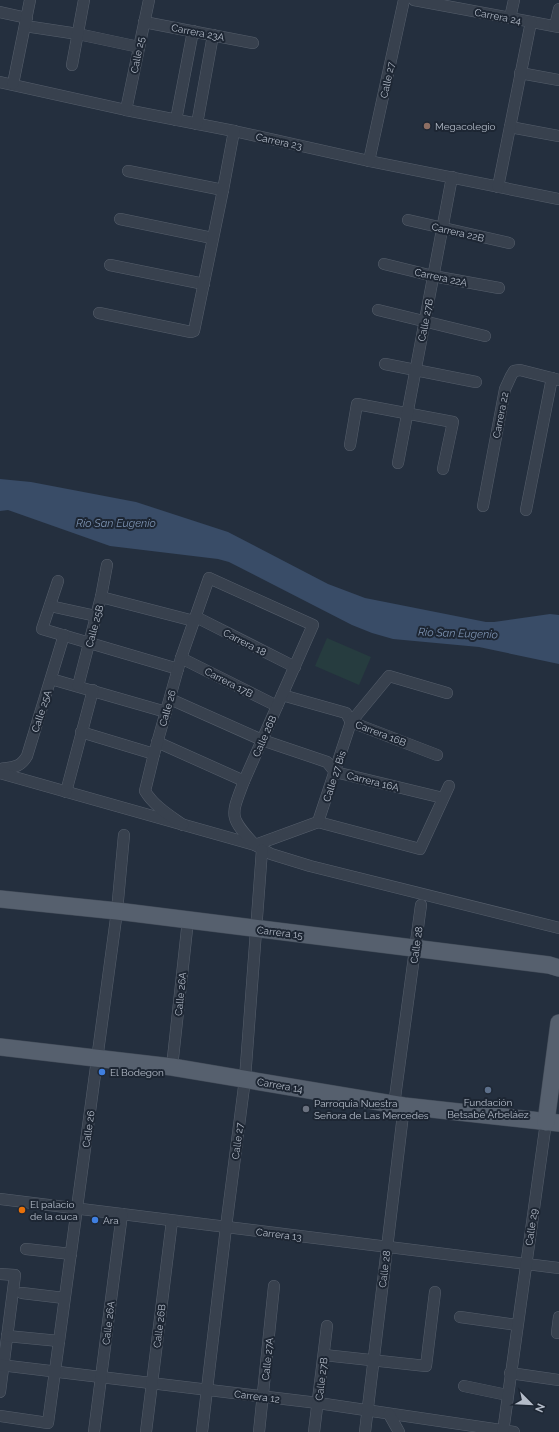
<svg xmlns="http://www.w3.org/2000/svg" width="559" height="1432" font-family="Raleway,sans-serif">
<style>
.green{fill:#263c3f}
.water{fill:#394c67}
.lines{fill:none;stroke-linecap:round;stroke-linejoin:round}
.minor-casing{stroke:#565f6c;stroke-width:12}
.primary-casing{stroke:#414a57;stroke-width:18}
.minor{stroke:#38414e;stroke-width:11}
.primary{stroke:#56606e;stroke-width:17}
.education-dot{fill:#8d6e63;stroke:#1d2633;stroke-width:1.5}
.shop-dot{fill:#3f7fe0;stroke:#1d2633;stroke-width:1.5}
.service-dot{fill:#5c6f8a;stroke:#1d2633;stroke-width:1.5}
.worship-dot{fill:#6b7280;stroke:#1d2633;stroke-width:1.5}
.food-dot{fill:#e8710a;stroke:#1d2633;stroke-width:1.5}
.labels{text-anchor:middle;stroke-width:4;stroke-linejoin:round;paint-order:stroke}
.street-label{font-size:10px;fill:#b4bcc9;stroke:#1d2633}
.poi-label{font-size:10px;fill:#b4bcc9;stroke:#1d2633;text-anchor:start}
.water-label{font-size:11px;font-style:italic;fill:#7c92b1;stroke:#1d2633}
</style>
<rect width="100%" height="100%" fill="#242f3e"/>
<polygon class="green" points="327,638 371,657 359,685 315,666"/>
<polygon class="water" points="0,479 31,482 136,502 228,532 328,584 365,598 486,622 494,622 550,614 559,615 559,664 479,647 393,639 372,633 352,625 229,562 218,559 110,546 8,510 0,511"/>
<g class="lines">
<g class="minor-casing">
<g id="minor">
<polyline points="414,0 559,27"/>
<polyline points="0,12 27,18"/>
<polyline points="510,18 514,0"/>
<polyline points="144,22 253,43"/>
<polyline points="25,26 78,34 139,47"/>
<polyline points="555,26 559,9"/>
<polyline points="72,65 84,0"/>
<polyline points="520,73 559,80"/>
<polyline points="0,82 126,110 234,131 369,161 559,199"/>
<polyline points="13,84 30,0"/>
<polyline points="126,110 149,0"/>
<polyline points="176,120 193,31"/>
<polyline points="197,124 213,35"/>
<polyline points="510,127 559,136"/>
<polyline points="369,161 404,0"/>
<polyline points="128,171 223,190"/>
<polyline points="498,187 531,22"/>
<polyline points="120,219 212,238"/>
<polyline points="408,220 509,243"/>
<polyline points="384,264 433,276 499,288"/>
<polyline points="110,265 204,284"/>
<polyline points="378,310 485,336"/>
<polyline points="99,313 191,332 194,331 223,190 234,131"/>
<polyline points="385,364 476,382"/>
<polyline points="350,445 357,404 453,422 443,469"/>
<polyline points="398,463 452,177"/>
<polyline points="483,506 505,389 511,376 514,371 520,370 559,380"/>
<polyline points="526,510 552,378"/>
<polyline points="58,581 42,629 178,669"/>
<polyline points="101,597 194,621"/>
<polyline points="50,606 96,616"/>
<polyline points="196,617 295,667"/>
<polyline points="181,658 277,706"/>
<polyline points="51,679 166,712"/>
<polyline points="78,686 101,597 107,565"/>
<polyline points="282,695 346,713 351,722 437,755"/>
<polyline points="170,699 262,740 327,762 335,772 443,798"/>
<polyline points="81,732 154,754"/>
<polyline points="157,742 244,781"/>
<path d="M0 769C13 767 20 768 27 756L64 635"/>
<polyline points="0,773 255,845 271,854 310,866 559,928"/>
<polyline points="66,792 93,690"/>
<polyline points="318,822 420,849 449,786"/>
<path d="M183 825C169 815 154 806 145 791L154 754 181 658 209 578 313 625 244 781C231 816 228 816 255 845L318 822 351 722 389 676 447 693"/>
<polyline points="172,1067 188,920"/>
<polyline points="394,1105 421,905"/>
<polyline points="0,1199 559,1268"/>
<polyline points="26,1249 71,1254"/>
<polyline points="0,1274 15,1275 0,1392"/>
<polyline points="22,1293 64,1298"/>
<polyline points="460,1317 517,1325"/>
<polyline points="557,1333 559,1317"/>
<polyline points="7,1336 59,1341"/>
<polyline points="324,1355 426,1366 435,1292"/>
<polyline points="0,1365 318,1403 514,1432"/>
<polyline points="510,1373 559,1380"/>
<polyline points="464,1386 507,1395"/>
<polyline points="389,1414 399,1432"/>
<polyline points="0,1416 48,1423 117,911 124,835"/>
<polyline points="94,1432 122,1214"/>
<polyline points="146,1432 172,1221"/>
<polyline points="202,1432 226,1227 245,1079 262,850"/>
<polyline points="259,1432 274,1286"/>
<polyline points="314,1432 327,1326"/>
<polyline points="365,1432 404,1106"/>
<polyline points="503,1432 546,1122"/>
</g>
</g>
<g class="primary-casing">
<g id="primary">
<polyline points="0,899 117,911 549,965 559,968"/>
<polyline points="0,1047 172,1067 404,1106 559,1123"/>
<polyline points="546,1122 559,1023"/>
</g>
</g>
<use href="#minor" class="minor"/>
<use href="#primary" class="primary"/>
</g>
<circle class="education-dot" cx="427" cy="126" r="4"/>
<g class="shop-dot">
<circle cx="102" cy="1072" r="4"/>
<circle cx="95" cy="1220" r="4"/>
</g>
<circle class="service-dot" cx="488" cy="1090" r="4"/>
<circle class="worship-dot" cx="306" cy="1109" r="4"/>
<circle class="food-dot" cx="22" cy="1210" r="4"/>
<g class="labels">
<g class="street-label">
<text transform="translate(498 16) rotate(11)" y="4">Carrera 24</text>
<text transform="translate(198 32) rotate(11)" y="4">Carrera 23A</text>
<text transform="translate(137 55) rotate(-79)" y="4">Calle 25</text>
<text transform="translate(387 80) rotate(-78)" y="4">Calle 27</text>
<text transform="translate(279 141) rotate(12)" y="4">Carrera 23</text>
<text transform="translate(458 232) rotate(13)" y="4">Carrera 22B</text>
<text transform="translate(441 277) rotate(12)" y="4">Carrera 22A</text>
<text transform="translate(425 320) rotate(-79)" y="4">Calle 27B</text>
<text transform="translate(500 415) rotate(-79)" y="4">Carrera 22</text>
<text transform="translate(94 626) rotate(-75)" y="4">Calle 25B</text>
<text transform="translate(245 642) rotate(27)" y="4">Carrera 18</text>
<text transform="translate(229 682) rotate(27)" y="4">Carrera 17B</text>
<text transform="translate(167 708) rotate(-74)" y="4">Calle 26</text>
<text transform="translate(41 711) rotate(-72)" y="4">Calle 25A</text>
<text transform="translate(381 733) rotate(21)" y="4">Carrera 16B</text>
<text transform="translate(264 736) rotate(-66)" y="4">Calle 26B</text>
<text transform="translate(334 776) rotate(-72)" y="4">Calle 27 Bis</text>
<text transform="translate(373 781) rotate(14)" y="4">Carrera 16A</text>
<text transform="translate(280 932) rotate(7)" y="4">Carrera 15</text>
<text transform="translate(416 945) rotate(-82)" y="4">Calle 28</text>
<text transform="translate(180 994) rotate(-84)" y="4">Calle 26A</text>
<text transform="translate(280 1085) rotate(10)" y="4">Carrera 14</text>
<text transform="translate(88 1129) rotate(-82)" y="4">Calle 26</text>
<text transform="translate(237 1141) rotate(-83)" y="4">Calle 27</text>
<text transform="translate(531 1227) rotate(-82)" y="4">Calle 29</text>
<text transform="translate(279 1234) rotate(7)" y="4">Carrera 13</text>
<text transform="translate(384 1269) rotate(-83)" y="4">Calle 28</text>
<text transform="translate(108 1323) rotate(-83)" y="4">Calle 26A</text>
<text transform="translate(159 1326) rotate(-83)" y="4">Calle 26B</text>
<text transform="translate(267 1359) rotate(-84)" y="4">Calle 27A</text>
<text transform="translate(321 1379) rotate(-83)" y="4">Calle 27B</text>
<text transform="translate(257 1396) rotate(7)" y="4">Carrera 12</text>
</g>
<g class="poi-label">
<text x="435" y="130">Megacolegio</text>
<text x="110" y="1076">El Bodegon</text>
<text x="488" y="1106" text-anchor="middle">Fundación<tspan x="488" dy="12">Betsabé Arbeláez</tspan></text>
<text x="314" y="1107">Parroquia Nuestra<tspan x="314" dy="12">Señora de Las Mercedes</tspan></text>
<text x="30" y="1208">El palacio<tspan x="30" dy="12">de la cuca</tspan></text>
<text x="103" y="1224">Ara</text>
</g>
<g class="water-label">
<text x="116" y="527">Río San Eugenio</text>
<text transform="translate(458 633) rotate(2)" y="4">Río San Eugenio</text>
</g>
</g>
<g transform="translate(531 1404) rotate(114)" stroke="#1d2633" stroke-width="3" paint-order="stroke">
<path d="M0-3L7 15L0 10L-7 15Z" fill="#b4bcc9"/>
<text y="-6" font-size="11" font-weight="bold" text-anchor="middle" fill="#b4bcc9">N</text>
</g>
</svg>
